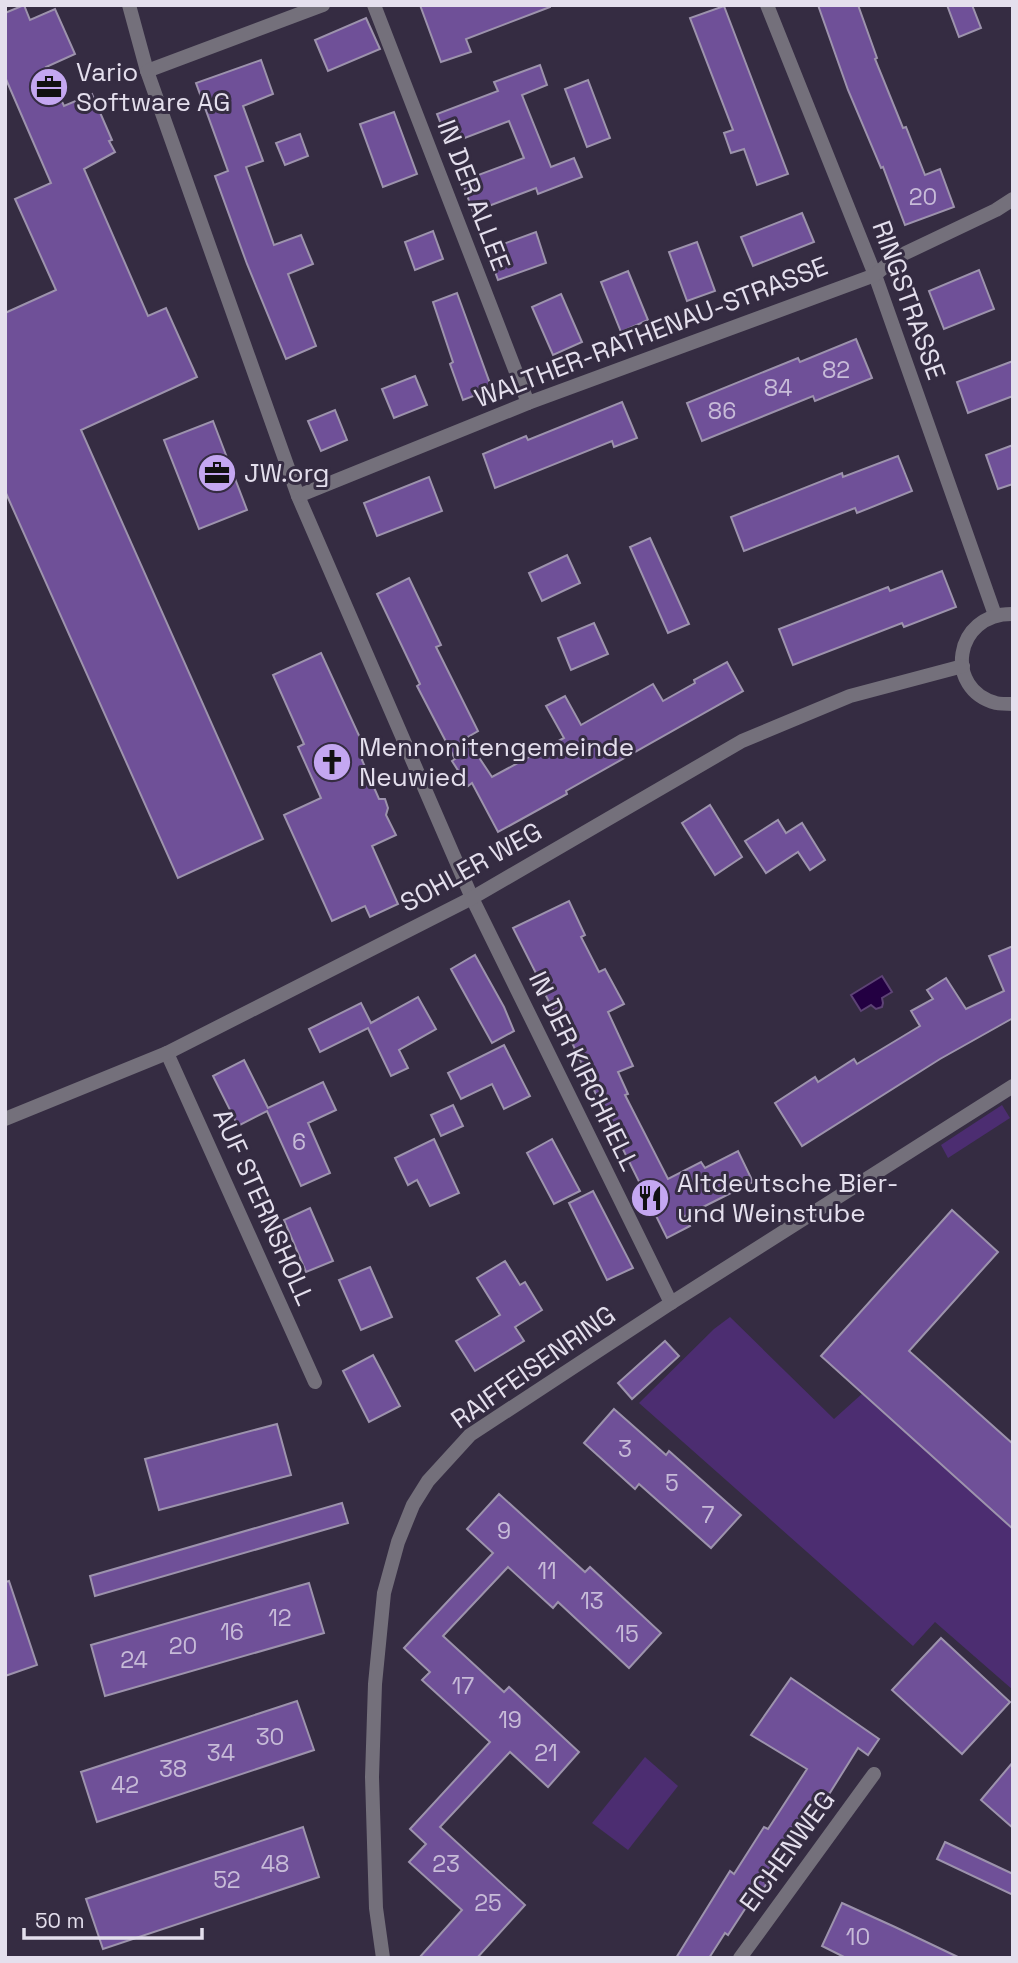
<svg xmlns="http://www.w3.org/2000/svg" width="1018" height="1963" font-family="'Space Grotesk',sans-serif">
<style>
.green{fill:#4c2d71}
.water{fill:#230042;stroke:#5d4375;stroke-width:2}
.building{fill:#6f5098;stroke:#9d93ad;stroke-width:2}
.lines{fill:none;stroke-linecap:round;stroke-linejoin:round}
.street{stroke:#74707b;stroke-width:14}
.labels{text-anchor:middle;stroke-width:6;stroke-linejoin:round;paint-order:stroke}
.number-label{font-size:23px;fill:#c7bbd8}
.poi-label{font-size:26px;fill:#e4dfed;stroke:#352c42;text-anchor:start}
.street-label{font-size:26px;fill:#e4dfed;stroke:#352c42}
</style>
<rect width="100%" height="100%" fill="#352c42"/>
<g class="green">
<polygon points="1002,1105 1010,1118 948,1158 941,1145"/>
<polygon points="730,1317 834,1419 864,1392 1013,1528 1013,1690 935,1622 913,1646 639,1403 714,1329"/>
<polygon points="645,1757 678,1786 628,1850 592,1823"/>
</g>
<polygon class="water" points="882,976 892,992 882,998 883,1003 882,1007 876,1009 871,1005 861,1011 851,995"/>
<g class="building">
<polygon points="24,5 30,20 55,9 75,54 46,67 64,106 92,94 112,140 109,141 115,152 84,169 148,316 166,308 197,377 81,430 263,839 178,878 5,491 5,313 56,290 15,199 51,183 5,77 5,13"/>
<polygon points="420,5 550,5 550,7 466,39 471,52 441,62"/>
<polygon points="818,5 858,5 877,58 875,59 903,128 906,127 925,175 940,169 954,207 905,225 883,167 881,168 848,90"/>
<polygon points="947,5 972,5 981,28 959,37"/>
<polygon points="724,6 788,174 757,185 744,149 731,153 724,133 733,130 690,18"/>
<polygon points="366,18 380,49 328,71 315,40"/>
<polygon points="261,60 273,94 243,106 263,161 246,167 274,245 301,235 313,264 288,274 316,346 286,359 247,264 215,176 228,171 196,83"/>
<polygon points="540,65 547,85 522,95 551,167 574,158 582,177 538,194 536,188 473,212 462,181 524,158 509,121 449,144 437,114 498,91 494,82"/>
<polygon points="588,80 610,138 587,147 565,89"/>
<polygon points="394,112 417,174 383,187 360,124"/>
<polygon points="300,134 308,156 285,165 276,143"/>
<polygon points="802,213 814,242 753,266 741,237"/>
<polygon points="433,231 443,259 415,270 405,242"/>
<polygon points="536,232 546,263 498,280 487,250"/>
<polygon points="697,242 715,291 687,301 669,252"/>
<polygon points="979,270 994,309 944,329 929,291"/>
<polygon points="628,271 648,320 621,332 601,282"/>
<polygon points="457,293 492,389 463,400 450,364 453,362 433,302"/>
<polygon points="561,294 582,342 553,355 532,307"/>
<polygon points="856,339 872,378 815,401 813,396 702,441 687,403 798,358 800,362"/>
<polygon points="1013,361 1013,396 968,413 957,382"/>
<polygon points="415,376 427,405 394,418 382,389"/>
<polygon points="622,402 637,438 614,447 612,441 495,488 483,454 526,436 528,440"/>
<polygon points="335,410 347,440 321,451 308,421"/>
<polygon points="213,421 247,510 199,529 164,440"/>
<polygon points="1013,445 1013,484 998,489 986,455"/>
<polygon points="898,456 912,491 857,513 855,508 744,551 731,517 842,473 843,477"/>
<polygon points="429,477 442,511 377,536 364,503"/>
<polygon points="650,538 689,624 668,633 630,547"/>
<polygon points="567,555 580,583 542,601 529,573"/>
<polygon points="942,571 956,607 904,627 902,623 793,665 779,629 888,587 890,591"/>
<polygon points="409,578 441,645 436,647 478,731 466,738 492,777 564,738 546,706 565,696 581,725 653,684 663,701 695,683 694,680 727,662 743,691 566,791 567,794 498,832 472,783 468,786 452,761 455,759 417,686 420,684 377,594"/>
<polygon points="594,623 608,654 571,670 558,638"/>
<polygon points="321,653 361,740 365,741 362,760 379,799 385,799 388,808 386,815 396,835 372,846 398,904 370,917 365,906 332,921 284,815 321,798 298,747 304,744 273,675"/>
<polygon points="710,805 742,857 715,875 682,823"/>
<polygon points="778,820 786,833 802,823 825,860 810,870 798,852 766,873 745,841"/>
<polygon points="569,901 585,935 581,937 599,972 605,969 624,1004 608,1012 633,1066 618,1072 628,1094 625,1095 668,1179 701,1162 705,1168 738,1151 753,1182 685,1216 690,1226 667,1238 600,1103 568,1034 566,1035 544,992 545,991 513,928"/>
<polygon points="1013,946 1013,1018 940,1059 802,1146 775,1103 815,1077 818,1082 854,1059 857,1064 920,1026 911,1011 933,999 927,990 946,978 966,1009 1004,991 989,956"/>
<polygon points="475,955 504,1007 514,1031 492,1043 451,969"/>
<polygon points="418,997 436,1029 399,1050 408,1068 391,1076 368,1028 320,1052 309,1029 361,1003 371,1023"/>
<polygon points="504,1045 530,1096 504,1109 492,1084 461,1099 448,1073"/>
<polygon points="244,1060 268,1108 323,1082 336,1110 308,1123 330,1173 301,1186 267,1111 238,1126 213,1076"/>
<polygon points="453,1105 463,1126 441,1136 431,1115"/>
<polygon points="434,1139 459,1193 430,1206 417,1180 408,1185 395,1158"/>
<polygon points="552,1139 580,1191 554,1204 527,1153"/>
<polygon points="593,1191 633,1268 607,1280 569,1203"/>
<polygon points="310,1208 333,1261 306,1272 284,1220"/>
<polygon points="952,1210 998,1252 909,1351 1013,1444 1013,1529 821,1356"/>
<polygon points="505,1261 520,1285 525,1282 542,1310 515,1327 524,1341 475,1371 456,1341 500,1315 477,1278"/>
<polygon points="370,1267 392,1317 361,1330 339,1280"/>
<polygon points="665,1341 679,1356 632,1399 618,1383"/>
<polygon points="373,1355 400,1406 369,1422 343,1371"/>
<polygon points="614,1409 666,1455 669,1451 741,1515 711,1548 639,1484 635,1489 584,1443"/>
<polygon points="277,1424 291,1475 159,1510 145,1459"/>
<polygon points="499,1494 585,1572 590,1567 661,1633 629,1668 558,1602 553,1608 508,1567 443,1636 504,1692 509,1687 579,1752 548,1787 510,1752 440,1827 525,1905 477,1958 419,1958 462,1910 409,1862 426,1844 410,1829 490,1742 422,1680 430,1672 404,1648 493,1553 467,1529"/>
<polygon points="342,1503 348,1523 95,1596 90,1576"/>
<polygon points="9,1581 37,1665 5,1676 5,1582"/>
<polygon points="309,1583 324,1633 105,1696 91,1645"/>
<polygon points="941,1638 1010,1702 962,1754 892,1690"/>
<polygon points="791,1678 879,1739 868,1755 858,1748 796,1847 791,1844 762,1891 758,1889 728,1935 725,1933 709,1958 676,1958 730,1871 734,1874 764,1827 768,1829 807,1769 751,1735"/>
<polygon points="297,1701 314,1750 97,1822 81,1772"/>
<polygon points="1013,1762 1013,1828 981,1800"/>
<polygon points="303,1827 319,1877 103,1949 86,1899"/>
<polygon points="945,1842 1013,1874 1013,1895 937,1859"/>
<polygon points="842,1903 895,1927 960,1958 846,1958 822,1946"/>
</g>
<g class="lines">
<g class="street">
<polyline points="129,5 147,71 298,496 472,898 671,1303"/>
<polyline points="374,5 528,403"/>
<polyline points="767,5 875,275 995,615"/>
<polyline points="147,71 323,5"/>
<polyline points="298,496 528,403 875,275 895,258 996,210 1013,199"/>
<path d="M1013 614C953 613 944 690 996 703 1001 704 1008 704 1013 704"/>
<polyline points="167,1053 315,1382"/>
<polyline points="5,1119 167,1053 472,898 742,741 850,696 963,666"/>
<polyline points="383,1958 376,1908 372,1777 375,1684 384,1593 398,1542 413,1505 428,1481 470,1435 671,1303 1013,1086"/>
<polyline points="740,1958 874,1774"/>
</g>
</g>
<defs>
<g id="office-disc" transform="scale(2.0125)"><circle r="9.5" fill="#c4a7f1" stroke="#352c42"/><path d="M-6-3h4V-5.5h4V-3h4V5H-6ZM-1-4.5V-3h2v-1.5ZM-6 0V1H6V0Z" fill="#111"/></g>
<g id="church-disc" transform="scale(2.0125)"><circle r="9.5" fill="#c4a7f1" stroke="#352c42"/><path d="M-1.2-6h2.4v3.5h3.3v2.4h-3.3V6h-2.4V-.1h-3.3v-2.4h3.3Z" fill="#111"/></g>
<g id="restaurant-disc" transform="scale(2.0125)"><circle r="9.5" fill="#c4a7f1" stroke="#352c42"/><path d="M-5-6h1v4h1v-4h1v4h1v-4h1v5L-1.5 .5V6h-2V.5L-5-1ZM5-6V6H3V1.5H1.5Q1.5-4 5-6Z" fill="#111"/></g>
</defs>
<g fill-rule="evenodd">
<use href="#office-disc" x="49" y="87"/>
<use href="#office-disc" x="217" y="473"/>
<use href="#church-disc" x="332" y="762"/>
<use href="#restaurant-disc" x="650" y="1198"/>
</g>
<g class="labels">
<g class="number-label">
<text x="923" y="205">20</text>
<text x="836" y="378">82</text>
<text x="778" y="396">84</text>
<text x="722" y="419">86</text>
<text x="299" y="1150">6</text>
<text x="625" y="1457">3</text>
<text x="672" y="1491">5</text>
<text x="708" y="1523">7</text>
<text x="504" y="1539">9</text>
<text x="547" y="1579">11</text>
<text x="592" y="1609">13</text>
<text x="280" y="1626">12</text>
<text x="232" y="1640">16</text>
<text x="627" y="1642">15</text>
<text x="183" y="1654">20</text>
<text x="134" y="1668">24</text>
<text x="463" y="1694">17</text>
<text x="510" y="1728">19</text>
<text x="270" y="1745">30</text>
<text x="221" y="1761">34</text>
<text x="546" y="1761">21</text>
<text x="173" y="1777">38</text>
<text x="125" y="1793">42</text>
<text x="275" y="1872">48</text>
<text x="446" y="1872">23</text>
<text x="227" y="1888">52</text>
<text x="488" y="1911">25</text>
<text x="858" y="1945">10</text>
</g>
<g class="poi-label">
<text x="76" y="81">Vario<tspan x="76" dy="30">Software AG</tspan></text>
<text x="244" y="482">JW.org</text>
<text x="359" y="756">Mennonitengemeinde<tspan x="359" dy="30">Neuwied</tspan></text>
<text x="677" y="1192">Altdeutsche Bier-<tspan x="677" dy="30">und Weinstube</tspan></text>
</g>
<g class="street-label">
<text transform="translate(474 195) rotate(69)" y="9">IN DER ALLEE</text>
<text transform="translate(909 300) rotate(70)" y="9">RINGSTRASSE</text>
<text transform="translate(651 332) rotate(-21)" y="9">WALTHER-RATHENAU-STRASSE</text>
<text transform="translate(471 867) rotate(-29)" y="9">SOHLER WEG</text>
<text transform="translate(584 1071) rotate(64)" y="9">IN DER KIRCHHELL</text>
<text transform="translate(264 1207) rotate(66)" y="9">AUF STERNSHOLL</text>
<text transform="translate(533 1367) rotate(-35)" y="9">RAIFFEISENRING</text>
<text transform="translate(787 1851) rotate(-54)" y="9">EICHENWEG</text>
</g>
</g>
<rect width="1018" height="1963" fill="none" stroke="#e4dfed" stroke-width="14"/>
<path d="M24 1928v10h178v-10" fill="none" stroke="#e4dfed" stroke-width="3.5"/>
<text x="35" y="1928" font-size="21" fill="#e4dfed" stroke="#352c42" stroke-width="5" paint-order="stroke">50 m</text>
</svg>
